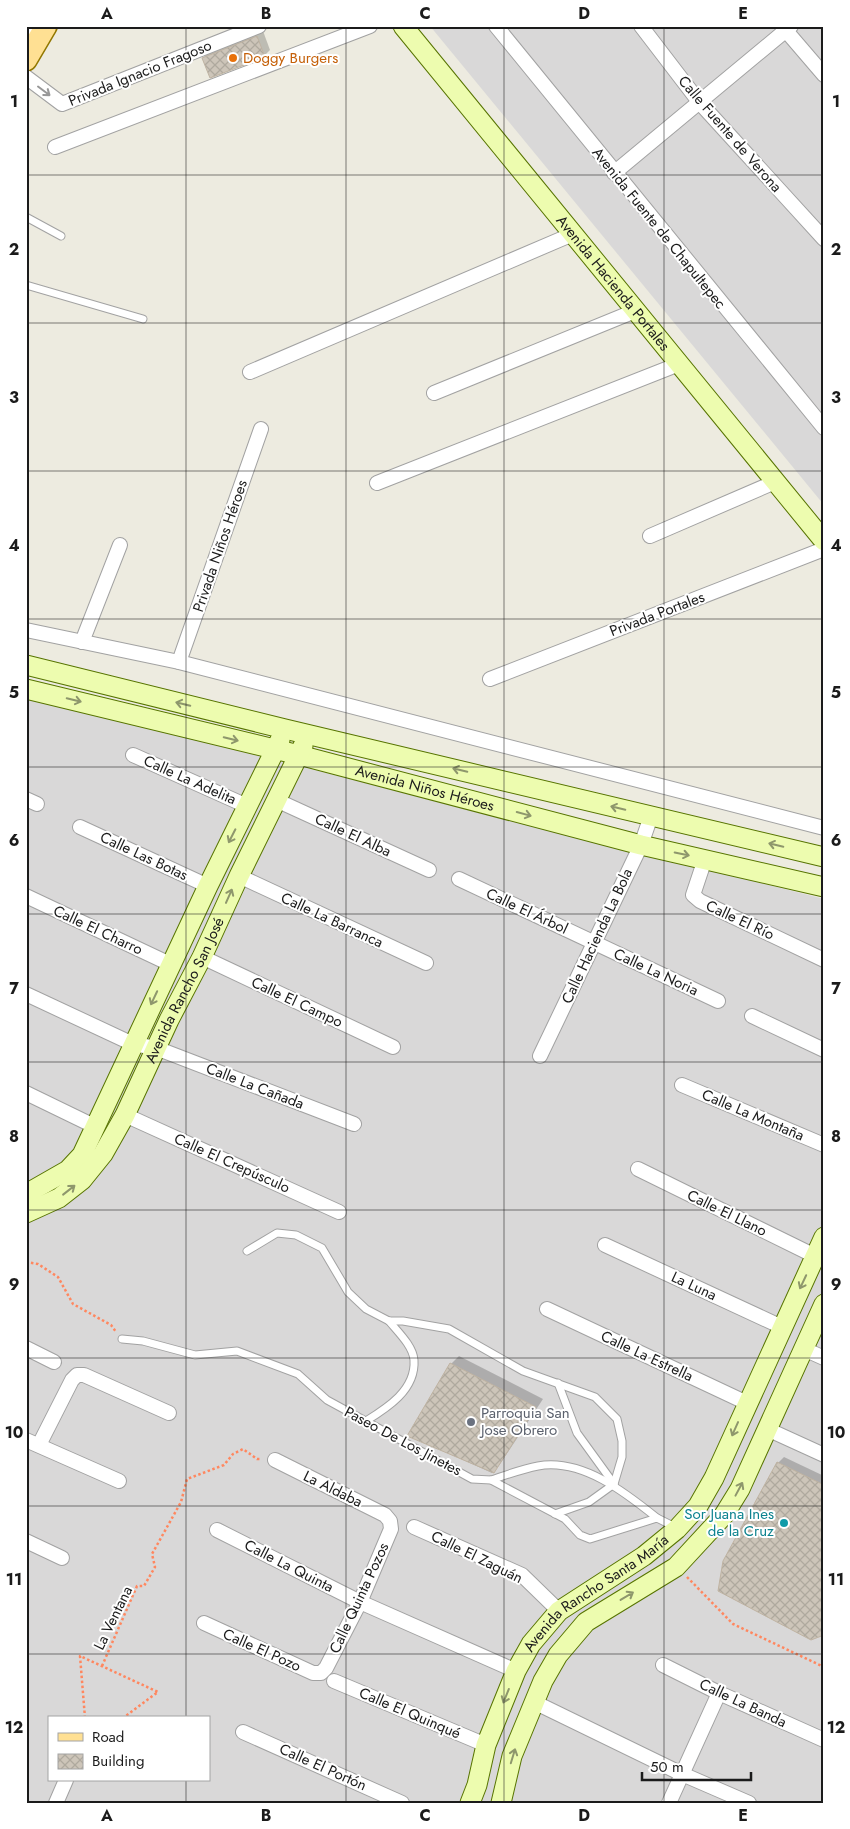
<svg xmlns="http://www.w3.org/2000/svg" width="850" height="1829" font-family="Jost,sans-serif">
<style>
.residential{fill:#d9d8d8;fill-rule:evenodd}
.shadow{fill:#0003}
.building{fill:url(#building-cross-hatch);stroke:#bfb3a2}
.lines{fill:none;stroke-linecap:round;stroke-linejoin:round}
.lane-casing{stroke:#a2a2a2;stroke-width:9}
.street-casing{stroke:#a2a2a2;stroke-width:16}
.secondary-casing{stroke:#577400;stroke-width:21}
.primary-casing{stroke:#927700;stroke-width:24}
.path{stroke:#ff875f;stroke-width:2.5;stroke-dasharray:2.5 2.5;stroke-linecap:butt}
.lane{stroke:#fff;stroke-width:7}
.street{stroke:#fff;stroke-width:14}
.secondary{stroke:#edfcaf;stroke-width:19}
.primary{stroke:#ffe093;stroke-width:21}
.oneway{stroke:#989898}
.oneway2{stroke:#8e976c}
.grid{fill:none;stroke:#1b1b1b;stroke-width:1;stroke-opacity:0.55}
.food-dot{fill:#e8710a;stroke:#fff;stroke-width:2}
.worship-dot{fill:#6b7280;stroke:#fff;stroke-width:2}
.culture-dot{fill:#0f9aa8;stroke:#fff;stroke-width:2}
.labels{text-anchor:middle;stroke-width:4;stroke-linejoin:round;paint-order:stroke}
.food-label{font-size:15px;fill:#c56008;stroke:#fff;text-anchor:start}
.street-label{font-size:15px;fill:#1b1b1b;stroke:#fff}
.worship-label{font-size:15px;fill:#5b616d;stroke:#fff;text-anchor:start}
.culture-label{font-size:15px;fill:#0d838f;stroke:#fff;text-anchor:end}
.neatline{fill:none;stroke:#1b1b1b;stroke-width:2}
.grid-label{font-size:16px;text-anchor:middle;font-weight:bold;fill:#1b1b1b}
</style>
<defs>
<pattern id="building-cross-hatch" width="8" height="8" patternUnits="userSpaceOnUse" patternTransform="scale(1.25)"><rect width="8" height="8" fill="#cdc5b9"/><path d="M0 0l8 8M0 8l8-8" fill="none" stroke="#afa99e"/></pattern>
</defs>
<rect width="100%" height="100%" fill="#edebe0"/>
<g class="residential">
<polygon points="430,26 824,26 824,505"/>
<path d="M26 697 824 899V1803H26ZM49 1718H209V1780H49Z"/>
</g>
<g class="shadow">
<polygon points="263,31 270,50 264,56 203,58 209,52"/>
<polygon points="459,1356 543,1399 500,1464 492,1473 408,1435 451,1364"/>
<polygon points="784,1457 824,1476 824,1634 778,1463"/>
</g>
<g class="building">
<polygon points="257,36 265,57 210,78 202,58"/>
<polygon points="450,1363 536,1407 494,1473 407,1436"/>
<polygon points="777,1462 824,1485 824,1635 811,1640 718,1591 723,1561"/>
</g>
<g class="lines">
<g class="lane-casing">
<g id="lane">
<polyline points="26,36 32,26"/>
<polyline points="26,217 61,236"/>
<polyline points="26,285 143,319"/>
<polyline points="247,1251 277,1233 296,1235 322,1248 348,1292 366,1309 389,1321 403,1321 449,1329 523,1371 595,1397 617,1419 622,1441 622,1457 614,1484"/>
<polyline points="122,1339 143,1341 195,1355 237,1351 298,1374 327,1400 472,1479 491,1480 565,1519 580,1535 590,1539 657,1518 675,1527"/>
<path d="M366 1421C387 1408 416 1390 414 1360 413 1346 398 1332 389 1321"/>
<path d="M491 1480C506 1475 522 1469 538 1466 582 1458 626 1493 657 1518"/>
<polyline points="555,1514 589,1502 614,1484 577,1433 558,1383"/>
</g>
</g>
<g class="street-casing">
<g id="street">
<polyline points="496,26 824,428"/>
<polyline points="641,26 700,103 824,239"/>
<polyline points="782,26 824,75"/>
<polyline points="26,77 62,104 259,26"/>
<polyline points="55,147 370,26"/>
<polyline points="614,173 791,26"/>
<polyline points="250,372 573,234"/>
<polyline points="434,393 635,311"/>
<polyline points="377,483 679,364"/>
<polyline points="650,536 775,482"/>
<polyline points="26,630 179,662 824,828"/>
<polyline points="82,642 120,545"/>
<polyline points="179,662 261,429"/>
<polyline points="490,679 824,549"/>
<polyline points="133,755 247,806"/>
<polyline points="26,799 37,804"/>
<polyline points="276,800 429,870"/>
<polyline points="80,827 208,886"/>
<polyline points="705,859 693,895 700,901 824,960"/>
<polyline points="239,876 426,963"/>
<polyline points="459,879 718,1001"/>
<polyline points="26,896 170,964"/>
<polyline points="202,957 393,1047"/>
<polyline points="26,994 133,1044 156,1048 354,1124"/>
<polyline points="752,1016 824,1050"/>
<polyline points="540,1056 641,845 651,816"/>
<polyline points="682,1085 824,1145"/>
<polyline points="26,1093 94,1126"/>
<polyline points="125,1115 339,1212"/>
<polyline points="638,1169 815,1256"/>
<polyline points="605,1245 782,1327"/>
<polyline points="547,1309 747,1403"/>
<polyline points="26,1348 54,1362"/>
<polyline points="804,1349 824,1358"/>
<polyline points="767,1429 824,1455"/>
<polyline points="26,1440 119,1481"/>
<polyline points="39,1445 72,1380 77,1375 84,1375 169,1413"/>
<polyline points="414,1527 522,1575 559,1611"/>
<polyline points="217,1530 360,1602 516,1671"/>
<polyline points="26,1541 62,1558"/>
<polyline points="204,1623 313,1673 321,1673 326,1668 360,1602 391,1529 390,1521 385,1515 275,1460"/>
<polyline points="663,1665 719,1693 824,1740"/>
<polyline points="334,1681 486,1745"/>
<polyline points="534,1702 682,1774 749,1803"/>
<polyline points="243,1732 402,1803"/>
<polyline points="56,1803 66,1780"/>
<polyline points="669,1803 719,1693"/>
</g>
</g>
<g class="secondary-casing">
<g id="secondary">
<path id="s1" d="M403 26 824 541"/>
<polyline points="26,665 285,729 824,857"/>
<path id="s2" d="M26 689 299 755 641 845 824 887"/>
<polyline points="26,1194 68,1170 82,1155 208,886 280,740"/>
<path id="s3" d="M26 1213 59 1198 82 1180 103 1154 125 1115 169 1020 202 957 239 876 303 746"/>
<path id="s4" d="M470 1803 477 1785 486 1745 516 1671 531 1644 559 1611 644 1556 677 1529 698 1506 714 1478 824 1237"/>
<polyline points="501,1803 512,1756 543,1681 558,1655 586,1622 676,1567 724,1515 740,1489 824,1304"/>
</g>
</g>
<g class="primary-casing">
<polyline id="primary" points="26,60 46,26"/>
</g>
<g class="path">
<polyline points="26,1262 38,1264 58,1277 73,1304 111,1325 116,1332"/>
<polyline points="687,1577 733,1624 824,1667"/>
<polyline points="102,1666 137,1586 144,1586 155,1567 152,1554 181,1502 187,1479 224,1465 233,1454 243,1449 257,1459 261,1459"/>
<polyline points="85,1718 80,1656 158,1692 123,1718"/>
</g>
<use href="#lane" class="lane"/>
<use href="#street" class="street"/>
<use href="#secondary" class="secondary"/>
<use href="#primary" class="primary"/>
</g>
<defs><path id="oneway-shaft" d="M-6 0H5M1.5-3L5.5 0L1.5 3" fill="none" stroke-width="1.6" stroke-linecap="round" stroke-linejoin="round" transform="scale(1.25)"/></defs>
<use class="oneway" href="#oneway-shaft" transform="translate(44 91) rotate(37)"/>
<g class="oneway2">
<use href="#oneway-shaft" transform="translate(74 700) rotate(14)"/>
<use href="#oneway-shaft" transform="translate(183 704) rotate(-166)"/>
<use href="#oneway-shaft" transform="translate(231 739) rotate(14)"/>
<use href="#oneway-shaft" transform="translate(460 770) rotate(-167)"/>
<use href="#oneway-shaft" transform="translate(618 808) rotate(-167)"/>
<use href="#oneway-shaft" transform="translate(524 814) rotate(15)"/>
<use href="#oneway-shaft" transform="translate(232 836) rotate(117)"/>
<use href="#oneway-shaft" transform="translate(776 845) rotate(-167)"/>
<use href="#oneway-shaft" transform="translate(682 854) rotate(12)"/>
<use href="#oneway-shaft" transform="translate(229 896) rotate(-66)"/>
<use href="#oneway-shaft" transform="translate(154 998) rotate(115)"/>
<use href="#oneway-shaft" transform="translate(69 1190) rotate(-38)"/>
<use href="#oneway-shaft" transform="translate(803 1282) rotate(115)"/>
<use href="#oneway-shaft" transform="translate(735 1429) rotate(114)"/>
<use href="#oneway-shaft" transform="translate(739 1489) rotate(-62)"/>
<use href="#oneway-shaft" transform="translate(627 1596) rotate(-31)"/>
<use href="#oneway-shaft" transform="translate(506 1696) rotate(112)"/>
<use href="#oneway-shaft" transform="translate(513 1756) rotate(-73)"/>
</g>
<path class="grid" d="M186 26V1718M346 26V1803M504 26V1803M664 26V1803M26 175H824M26 323H824M26 471H824M26 619H824M26 767H824M26 914H824M26 1062H824M26 1210H824M26 1358H824M26 1506H824M26 1654H824M186 1780V1803"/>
<circle class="food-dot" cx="233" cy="58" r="5"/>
<circle class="worship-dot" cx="471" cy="1422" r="5"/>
<circle class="culture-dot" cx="784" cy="1523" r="5"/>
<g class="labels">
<g class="food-label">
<text x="243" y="63">Doggy Burgers</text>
</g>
<g class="street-label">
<text transform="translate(140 73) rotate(-22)" y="5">Privada Ignacio Fragoso</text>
<text transform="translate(730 134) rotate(49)" y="5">Calle Fuente de Verona</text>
<text transform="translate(659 228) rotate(51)" y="5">Avenida Fuente de Chapultepec</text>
<text dy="5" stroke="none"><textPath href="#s1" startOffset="332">Avenida Hacienda Portales</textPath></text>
<text transform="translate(220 546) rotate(-71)" y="5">Privada Niños Héroes</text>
<text transform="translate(657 614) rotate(-21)" y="5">Privada Portales</text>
<text transform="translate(190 780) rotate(24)" y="5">Calle La Adelita</text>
<text dy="5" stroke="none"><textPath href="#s2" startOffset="411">Avenida Niños Héroes</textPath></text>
<text transform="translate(353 835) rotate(25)" y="5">Calle El Alba</text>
<text transform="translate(144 856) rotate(25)" y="5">Calle Las Botas</text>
<text transform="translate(527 911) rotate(25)" y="5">Calle El Árbol</text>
<text transform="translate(332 920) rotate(25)" y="5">Calle La Barranca</text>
<text transform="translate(740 920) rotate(25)" y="5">Calle El Río</text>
<text transform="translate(98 930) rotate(25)" y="5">Calle El Charro</text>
<text transform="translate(597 936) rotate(-65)" y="5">Calle Hacienda La Bola</text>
<text transform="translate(656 972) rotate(25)" y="5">Calle La Noria</text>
<text dy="5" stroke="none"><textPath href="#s3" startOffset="282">Avenida Rancho San José</textPath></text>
<text transform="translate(297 1002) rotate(25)" y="5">Calle El Campo</text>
<text transform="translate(255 1086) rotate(21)" y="5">Calle La Cañada</text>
<text transform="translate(753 1115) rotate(23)" y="5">Calle La Montaña</text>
<text transform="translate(232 1163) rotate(24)" y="5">Calle El Crepúsculo</text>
<text transform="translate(727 1213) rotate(26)" y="5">Calle El Llano</text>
<text transform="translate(694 1286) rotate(25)" y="5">La Luna</text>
<text transform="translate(647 1356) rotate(25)" y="5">Calle La Estrella</text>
<text transform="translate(403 1441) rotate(28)" y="5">Paseo De Los Jinetes</text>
<text transform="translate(333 1489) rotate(26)" y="5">La Aldaba</text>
<text transform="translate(477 1557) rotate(26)" y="5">Calle El Zaguán</text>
<text transform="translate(289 1566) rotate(27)" y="5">Calle La Quinta</text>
<text dy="5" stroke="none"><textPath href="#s4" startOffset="254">Avenida Rancho Santa María</textPath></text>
<text transform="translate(359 1598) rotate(-65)" y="5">Calle Quinta Pozos</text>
<text transform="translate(113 1618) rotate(-64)" y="5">La Ventana</text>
<text transform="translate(262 1650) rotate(24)" y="5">Calle El Pozo</text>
<text transform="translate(743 1703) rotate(25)" y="5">Calle La Banda</text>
<text transform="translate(410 1713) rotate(23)" y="5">Calle El Quinqué</text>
<text transform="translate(323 1767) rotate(24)" y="5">Calle El Portón</text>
</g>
<g class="worship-label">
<text x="481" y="1418">Parroquia San<tspan x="481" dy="17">Jose Obrero</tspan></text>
</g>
<g class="culture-label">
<text x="774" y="1519">Sor Juana Ines<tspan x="774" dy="17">de la Cruz</tspan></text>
</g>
</g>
<rect width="850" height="1829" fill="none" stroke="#ffffff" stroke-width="55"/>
<rect x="48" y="1716" width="162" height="65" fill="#ffffff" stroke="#a4a4a4"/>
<rect x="58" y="1733" width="25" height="8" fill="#ffe093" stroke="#a4a4a4"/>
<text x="92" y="1742" font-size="15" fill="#1b1b1b">Road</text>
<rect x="58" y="1754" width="25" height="15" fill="url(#building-cross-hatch)" stroke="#a4a4a4"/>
<text x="92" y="1766" font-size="15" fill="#1b1b1b">Building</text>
<path d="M642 1772v8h109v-8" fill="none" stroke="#1b1b1b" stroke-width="2.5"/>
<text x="650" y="1772" font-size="15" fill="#1b1b1b" stroke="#ffffff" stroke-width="4" paint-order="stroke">50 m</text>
<rect x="28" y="28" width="794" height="1774" class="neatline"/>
<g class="grid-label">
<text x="107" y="19">A</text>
<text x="266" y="19">B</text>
<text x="425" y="19">C</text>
<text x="584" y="19">D</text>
<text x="743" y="19">E</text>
<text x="14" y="107">1</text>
<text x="836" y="107">1</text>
<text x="14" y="255">2</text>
<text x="836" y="255">2</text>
<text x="14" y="403">3</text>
<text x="836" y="403">3</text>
<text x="14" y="551">4</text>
<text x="836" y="551">4</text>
<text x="14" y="698">5</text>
<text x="836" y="698">5</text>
<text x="14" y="846">6</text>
<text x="836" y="846">6</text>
<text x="14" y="994">7</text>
<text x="836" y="994">7</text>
<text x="14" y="1142">8</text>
<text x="836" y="1142">8</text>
<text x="14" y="1290">9</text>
<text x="836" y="1290">9</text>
<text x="14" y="1438">10</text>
<text x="836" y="1438">10</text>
<text x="14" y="1585">11</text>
<text x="836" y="1585">11</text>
<text x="14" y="1733">12</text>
<text x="836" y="1733">12</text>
<text x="107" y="1821">A</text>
<text x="266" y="1821">B</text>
<text x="425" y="1821">C</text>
<text x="584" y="1821">D</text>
<text x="743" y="1821">E</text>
</g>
</svg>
